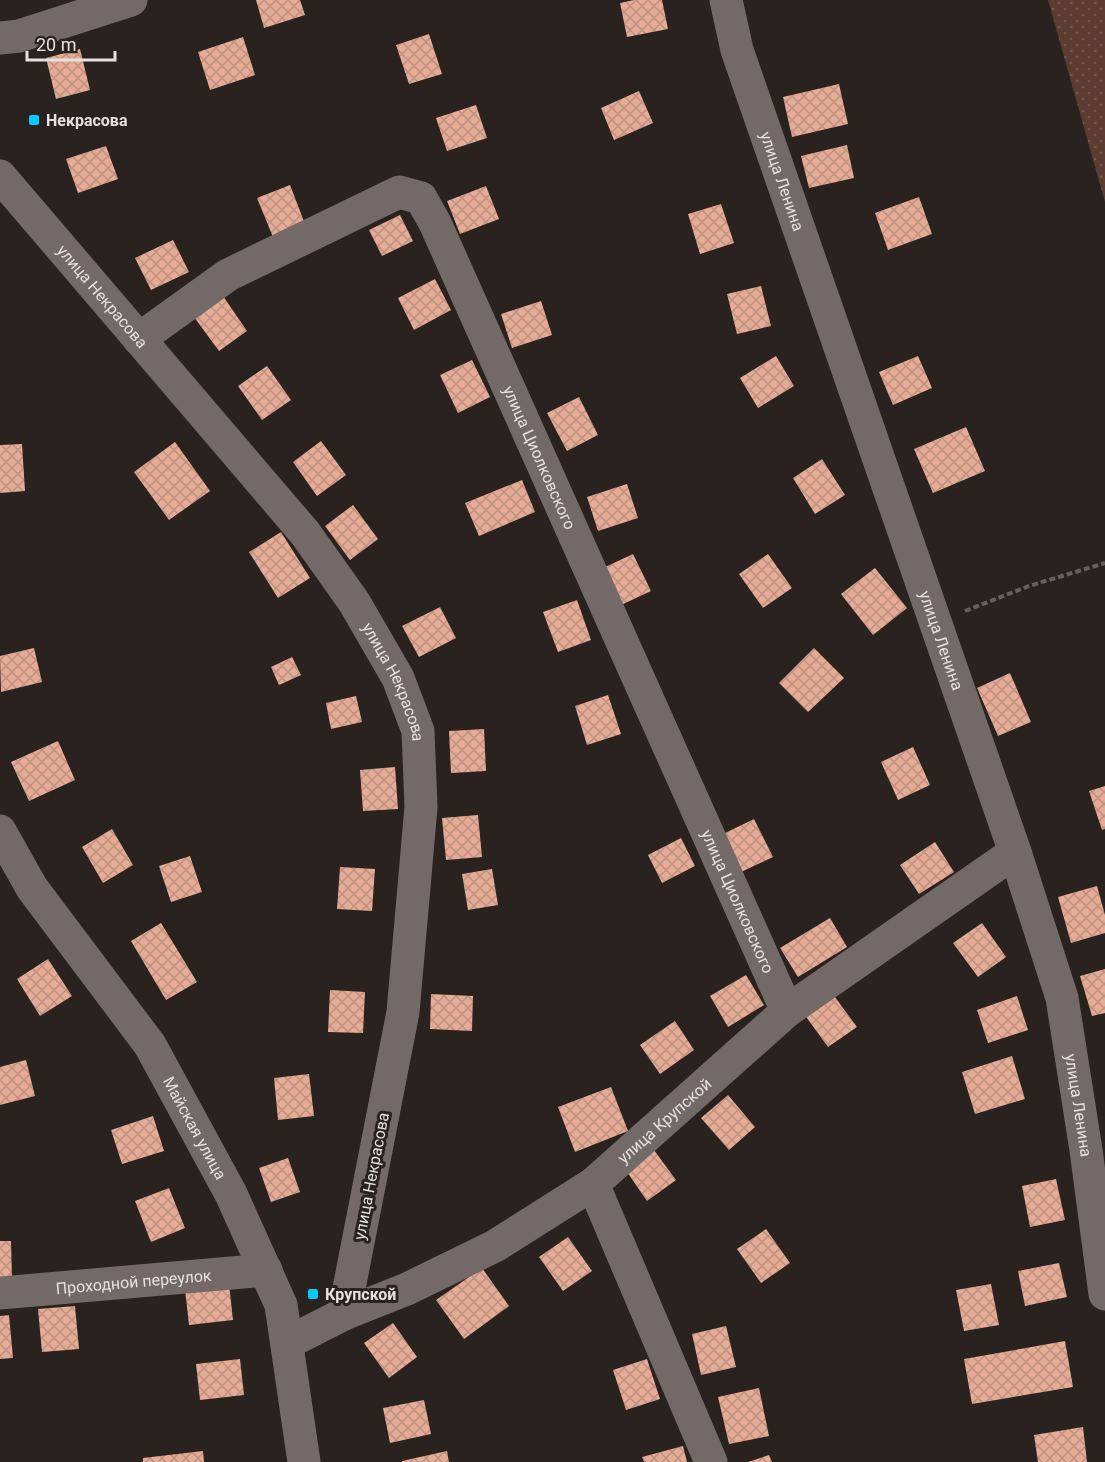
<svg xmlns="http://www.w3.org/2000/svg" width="1105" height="1462" font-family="Roboto,sans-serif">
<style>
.grass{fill:url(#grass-dots)}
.building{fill:url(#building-cross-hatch)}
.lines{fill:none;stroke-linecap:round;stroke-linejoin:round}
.path{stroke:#665f5d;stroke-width:4;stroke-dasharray:6 3;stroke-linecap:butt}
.minor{stroke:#736a67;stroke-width:33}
.poi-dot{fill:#05cbf9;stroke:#29221f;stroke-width:2}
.labels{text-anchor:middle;stroke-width:6;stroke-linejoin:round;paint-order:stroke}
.poi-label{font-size:16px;font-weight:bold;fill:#e6e1df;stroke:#29221f;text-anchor:start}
.street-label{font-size:16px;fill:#e6e1df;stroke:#29221f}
</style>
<defs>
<pattern id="grass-dots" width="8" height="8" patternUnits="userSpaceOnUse" patternTransform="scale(1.5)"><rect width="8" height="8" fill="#5c3c30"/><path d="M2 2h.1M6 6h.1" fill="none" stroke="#73584e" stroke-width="1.8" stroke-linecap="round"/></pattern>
<pattern id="building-cross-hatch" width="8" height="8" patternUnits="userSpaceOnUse" patternTransform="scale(1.5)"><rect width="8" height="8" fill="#e5ab94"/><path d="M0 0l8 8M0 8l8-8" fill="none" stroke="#bd9180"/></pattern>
</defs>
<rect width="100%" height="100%" fill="#29221f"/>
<polygon class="grass" points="1048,0 1105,0 1105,202"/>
<g class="building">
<polygon points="256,0 300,0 305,15 264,28"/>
<polygon points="634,0 662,0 668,29 627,37 620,3"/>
<polygon points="429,34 442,74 409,84 396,45"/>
<polygon points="243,37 255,75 210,90 198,52"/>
<polygon points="80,49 90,90 56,99 46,58"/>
<polygon points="839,84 848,124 792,137 783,97"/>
<polygon points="639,91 653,123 614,140 601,108"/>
<polygon points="476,105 487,138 447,151 436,118"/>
<polygon points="847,145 854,178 809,188 801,156"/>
<polygon points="106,146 118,179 78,193 66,159"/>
<polygon points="290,185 305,224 273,237 257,198"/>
<polygon points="486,186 499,219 460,234 447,201"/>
<polygon points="919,197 932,234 888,250 875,213"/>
<polygon points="721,204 734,243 700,254 688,214"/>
<polygon points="400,215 413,241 382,256 369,230"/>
<polygon points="173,240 189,272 151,290 135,258"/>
<polygon points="435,279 451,310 414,330 398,298"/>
<polygon points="761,286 771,326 737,334 727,294"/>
<polygon points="223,296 247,331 219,351 194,317"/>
<polygon points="541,301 552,335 512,348 501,314"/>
<polygon points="776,356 794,386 758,408 740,378"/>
<polygon points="918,356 932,388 893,405 879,372"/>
<polygon points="472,360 490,397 458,413 440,375"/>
<polygon points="267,366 291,400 262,420 238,386"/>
<polygon points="579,397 598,435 567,451 547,413"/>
<polygon points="966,427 985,471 933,493 914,449"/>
<polygon points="321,441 346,475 317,496 293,462"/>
<polygon points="175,442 210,491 169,520 134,472"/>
<polygon points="22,444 25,491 0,493 0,445"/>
<polygon points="822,459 845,495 815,514 793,478"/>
<polygon points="522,480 535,512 479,536 465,503"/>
<polygon points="627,484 638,518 598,531 587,497"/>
<polygon points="353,505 378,539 350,560 325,526"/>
<polygon points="281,532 310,578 278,598 249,552"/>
<polygon points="633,554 651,591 619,606 601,569"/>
<polygon points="768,554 792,588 763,608 739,574"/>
<polygon points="875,568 907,608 873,635 841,594"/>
<polygon points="577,600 591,640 558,652 543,612"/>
<polygon points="440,607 456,638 419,657 402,626"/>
<polygon points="34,648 42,682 1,692 0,656"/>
<polygon points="814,648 844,678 808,712 779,683"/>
<polygon points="292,657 301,675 279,685 271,667"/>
<polygon points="1010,673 1031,722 998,736 977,688"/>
<polygon points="608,695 621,734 587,745 575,706"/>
<polygon points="356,696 362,722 331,729 326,703"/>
<polygon points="484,729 486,771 451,773 449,731"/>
<polygon points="58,741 75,780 29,801 11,762"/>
<polygon points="913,747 930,785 898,800 881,762"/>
<polygon points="395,767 398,809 363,811 360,770"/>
<polygon points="1105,786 1105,829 1102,830 1089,791"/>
<polygon points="478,815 482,857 446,860 442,818"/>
<polygon points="754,819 773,857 741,872 723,834"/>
<polygon points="112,829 133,865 103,883 82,847"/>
<polygon points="681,838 695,866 662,883 648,855"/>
<polygon points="935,842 954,872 919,894 900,865"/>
<polygon points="190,856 202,892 171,902 159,866"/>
<polygon points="340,867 375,869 372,911 337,909"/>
<polygon points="492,869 498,905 468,910 462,874"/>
<polygon points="1097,886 1105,915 1105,933 1071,943 1058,897"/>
<polygon points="830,918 847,947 798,977 780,948"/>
<polygon points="161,923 197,982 166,1000 131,941"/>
<polygon points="982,923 1006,957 978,977 953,943"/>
<polygon points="48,959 72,996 40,1016 17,979"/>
<polygon points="1105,969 1105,1013 1092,1016 1080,976"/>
<polygon points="746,975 764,1005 728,1027 710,996"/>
<polygon points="330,990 365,992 363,1033 328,1032"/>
<polygon points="832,993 857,1027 828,1047 804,1014"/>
<polygon points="431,994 473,996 472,1031 430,1029"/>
<polygon points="1017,996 1028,1030 988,1043 977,1010"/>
<polygon points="675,1021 694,1050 660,1074 640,1045"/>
<polygon points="1012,1056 1025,1099 975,1114 962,1072"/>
<polygon points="26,1060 35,1096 0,1105 0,1067"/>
<polygon points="309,1074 314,1116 278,1120 274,1078"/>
<polygon points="611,1087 628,1131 575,1152 558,1107"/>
<polygon points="728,1095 755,1127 729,1150 701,1118"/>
<polygon points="153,1116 164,1151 122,1164 111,1130"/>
<polygon points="651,1146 676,1180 647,1201 623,1166"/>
<polygon points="288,1158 300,1192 271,1202 259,1168"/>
<polygon points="1056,1179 1065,1220 1030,1227 1022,1186"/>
<polygon points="169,1188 185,1228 151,1242 135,1201"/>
<polygon points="766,1229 790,1263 761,1283 737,1249"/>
<polygon points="568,1237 592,1271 563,1291 539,1257"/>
<polygon points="0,1241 11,1241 12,1278 0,1278"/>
<polygon points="1059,1263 1067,1297 1025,1306 1018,1271"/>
<polygon points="482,1268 509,1306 464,1339 436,1300"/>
<polygon points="229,1284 233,1320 189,1325 185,1289"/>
<polygon points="991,1284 999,1325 964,1331 956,1290"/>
<polygon points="75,1306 79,1349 42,1352 38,1309"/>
<polygon points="9,1315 13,1358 0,1359 0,1316"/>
<polygon points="393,1323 417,1357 389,1378 364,1343"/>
<polygon points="726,1326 736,1367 701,1375 692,1334"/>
<polygon points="1065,1341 1073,1387 972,1404 964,1359"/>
<polygon points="240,1359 244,1395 200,1400 196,1364"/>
<polygon points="647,1359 660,1399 626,1410 613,1370"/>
<polygon points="759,1388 769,1436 729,1444 718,1397"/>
<polygon points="424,1400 431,1434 390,1443 383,1408"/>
<polygon points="1083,1427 1087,1462 1038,1462 1034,1435"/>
<polygon points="683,1446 687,1462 644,1462 642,1457"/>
<polygon points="203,1451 204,1462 143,1462 143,1458"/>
<polygon points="447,1451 449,1462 402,1462 402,1461"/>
<polygon points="769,1455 772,1462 748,1462"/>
</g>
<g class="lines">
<polyline class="path" points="965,611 1029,586 1105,563"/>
<g class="minor">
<path id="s1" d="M726 0 737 50 1015 852 1062 998 1086 1150 1105 1294"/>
<polyline points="0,38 19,36 131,0"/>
<path id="s2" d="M0 176 305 533 354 602 398 678 418 731 421 807 403 1012 344 1314"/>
<path id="s3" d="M139 339 228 275 399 192 421 198 435 223 787 1011"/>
<path id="s4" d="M0 831 32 888 150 1045 231 1194 281 1305 304 1462"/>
<polyline points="593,1184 711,1462"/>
<path id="s5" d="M0 1293 266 1270"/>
<path id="s6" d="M287 1343 344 1314 407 1289 495 1246 593 1184 787 1011 1015 852"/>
</g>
</g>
<g class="poi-dot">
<rect x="28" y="114" width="12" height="12" rx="3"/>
<rect x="307" y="1288" width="12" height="12" rx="3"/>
</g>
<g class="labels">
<g class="poi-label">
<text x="46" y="126">Некрасова</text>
<text x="325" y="1300">Крупской</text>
</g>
<g class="street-label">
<text dy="6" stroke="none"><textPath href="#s1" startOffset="190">улица Ленина</textPath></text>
<text dy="6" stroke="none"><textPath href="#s2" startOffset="158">улица Некрасова</textPath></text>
<text dy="6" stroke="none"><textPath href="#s3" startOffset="608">улица Циолковского</textPath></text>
<text dy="6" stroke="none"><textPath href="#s1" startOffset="676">улица Ленина</textPath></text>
<text dy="6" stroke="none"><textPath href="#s2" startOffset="644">улица Некрасова</textPath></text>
<text dy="6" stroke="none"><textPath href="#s3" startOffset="1094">улица Циолковского</textPath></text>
<text dy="6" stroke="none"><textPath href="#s1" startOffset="1162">улица Ленина</textPath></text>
<text dy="6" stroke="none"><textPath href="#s6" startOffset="441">улица Крупской</textPath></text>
<text dy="6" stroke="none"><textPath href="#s4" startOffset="356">Майская улица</textPath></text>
<text transform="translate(371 1176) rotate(-79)" y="6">улица Некрасова</text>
<text dy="6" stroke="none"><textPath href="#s5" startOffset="134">Проходной переулок</textPath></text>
</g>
</g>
<path d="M27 51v9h88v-9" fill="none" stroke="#e6e1df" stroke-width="3"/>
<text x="36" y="51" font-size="18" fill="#e6e1df" stroke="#29221f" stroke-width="4.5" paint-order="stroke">20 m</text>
</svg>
